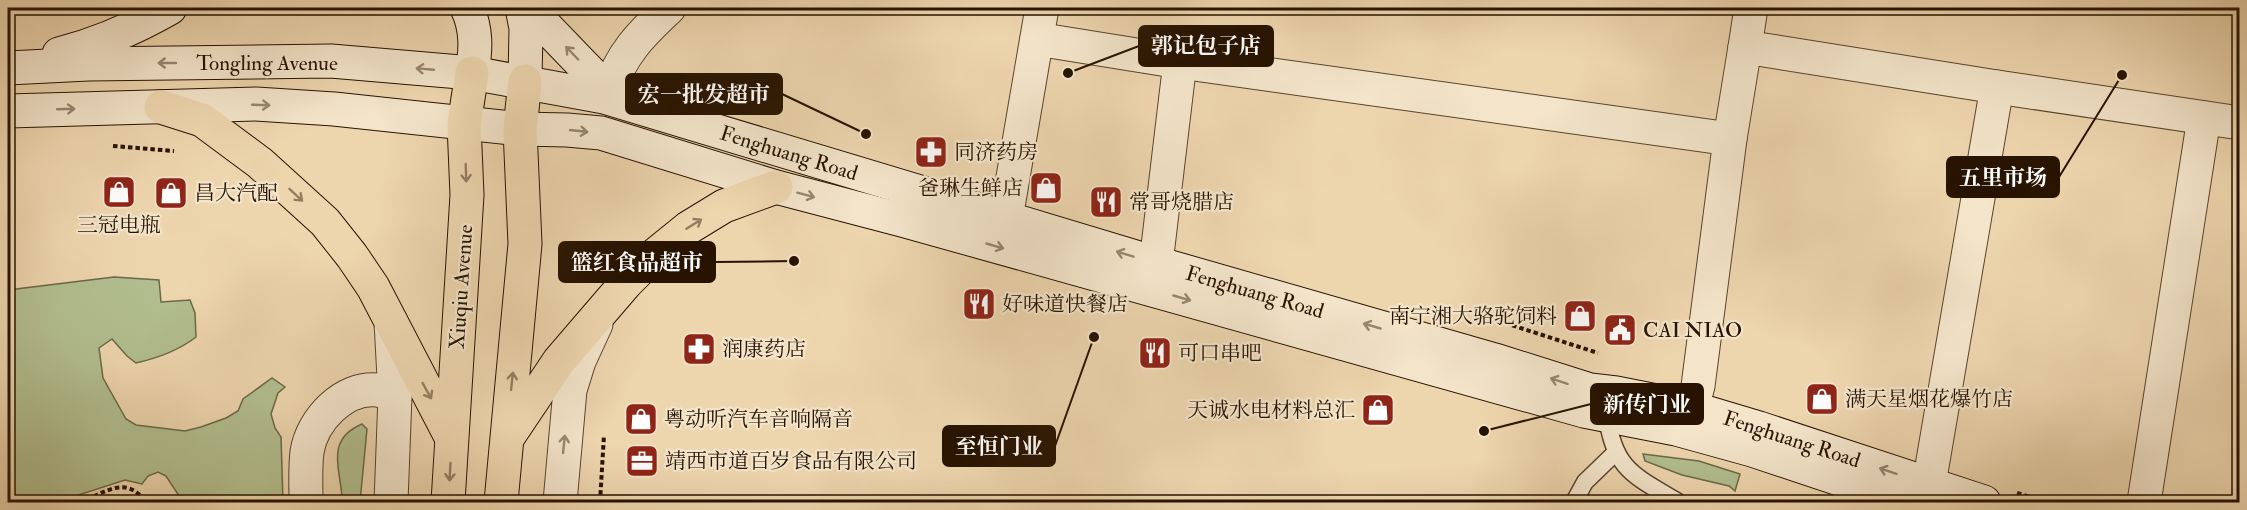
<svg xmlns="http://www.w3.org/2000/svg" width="2247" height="510" font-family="'IM FELL Double Pica','Noto Serif SC',serif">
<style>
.green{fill:#b2be8f;stroke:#6c6848;stroke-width:1.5}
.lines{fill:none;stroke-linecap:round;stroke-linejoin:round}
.lane-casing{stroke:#58442c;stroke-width:19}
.street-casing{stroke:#58442c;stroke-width:35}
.secondary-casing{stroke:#271300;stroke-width:35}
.primary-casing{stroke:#271300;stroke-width:35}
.path{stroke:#271300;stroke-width:4;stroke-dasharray:4.5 3;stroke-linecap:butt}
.lane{stroke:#f3e4ca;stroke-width:16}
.street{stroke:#f3e4ca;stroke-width:33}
.secondary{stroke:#f3e4ca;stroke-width:33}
.primary{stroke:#edd5ae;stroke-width:33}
.oneway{stroke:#97866f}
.oneway2{stroke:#947e60}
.labels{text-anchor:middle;stroke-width:4.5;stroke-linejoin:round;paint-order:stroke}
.street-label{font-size:21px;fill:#271300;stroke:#f3e4ca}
.poi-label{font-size:21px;fill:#271300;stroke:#f3e4ca;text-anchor:start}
.leader{fill:none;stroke:#271300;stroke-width:2}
.callout-dot{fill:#271300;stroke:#f3e4ca;stroke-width:2}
.callout{fill:#271300;stroke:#271300;stroke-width:2}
.callout-label{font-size:22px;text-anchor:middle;font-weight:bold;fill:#fff}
</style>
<rect width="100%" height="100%" fill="#edd5ae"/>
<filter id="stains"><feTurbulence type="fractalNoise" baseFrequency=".00333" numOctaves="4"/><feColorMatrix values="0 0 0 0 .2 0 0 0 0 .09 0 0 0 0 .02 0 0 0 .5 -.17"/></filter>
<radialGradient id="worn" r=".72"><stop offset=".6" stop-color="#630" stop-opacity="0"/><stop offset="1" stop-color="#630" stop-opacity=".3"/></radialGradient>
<g class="green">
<path d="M114 277 159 280 161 302 190 300 195 313 196 337C178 351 158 358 136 363L127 356 112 339 99 348 103 378 126 419 136 425 185 431 201 427 226 418 238 411 243 399 272 378 285 387 278 393 271 414 275 428 281 437 283 502H183L166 476 158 472 148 476 142 484 125 480 63 500 41 497 24 502H8V290Z"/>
<path d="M362 424 367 429 360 502H342C343 474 322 441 362 424Z"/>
<polygon points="1643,454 1699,461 1740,474 1735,491 1729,486 1682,475 1645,461"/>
</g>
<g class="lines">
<g class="lane-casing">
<g id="lane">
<path d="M1607 416C1614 470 1635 476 1678 502"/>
<polyline points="1574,502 1585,482 1615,453"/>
</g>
</g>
<g class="street-casing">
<g id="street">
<polyline points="1751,8 1745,47 1997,87 2240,123"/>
<polyline points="1037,39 1180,62 1730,139"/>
<path d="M609 92C620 55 641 34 669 8"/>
<polyline points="1006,218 1042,8"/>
<polyline points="1156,263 1180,62"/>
<polyline points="391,322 395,396 391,502"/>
<polyline points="1692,408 1698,386 1730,139 1745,47"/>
<polyline points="1929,484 1997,87"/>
<path d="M306 502C306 486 305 468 307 452 312 420 344 386 378 390 383 391 390 394 395 396"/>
<polyline points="560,502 570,390 579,361 596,324"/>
<polyline points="2144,502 2204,118"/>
</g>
</g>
<g class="secondary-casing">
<g id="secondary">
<path d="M467 8C477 29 476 50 472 73"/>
<polyline points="522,8 526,28 525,81"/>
<polyline points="528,8 609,92 622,99"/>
<path d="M59 54C98 44 135 28 170 8"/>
<polyline points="8,68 88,64 331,61 472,73 604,97 1139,258 1495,360 1590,390 1616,393 1692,408 1759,428 1984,502"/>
<polyline points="8,111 256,104 334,109 520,129 567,130 601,133 776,187 902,220 1584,411 1676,429 1752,450 1908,502"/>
</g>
</g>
<g class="primary-casing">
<g id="primary">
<polyline points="161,107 202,120 260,163 325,222 352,256 373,287 451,437"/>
<polyline points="508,437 559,361 626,283 651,258 688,228 724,206 776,187"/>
<polyline points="448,502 467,195 464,124 472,73"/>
<polyline points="501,502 525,244 520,129 525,81"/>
</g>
</g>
<g class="path">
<polyline points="113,146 174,151"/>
<polyline points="1505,323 1598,353"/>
<polyline points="2017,493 2048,502"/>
<path d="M80 502C106 493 125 474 146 502"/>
<polyline points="600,502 604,435"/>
</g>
<use href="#lane" class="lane"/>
<use href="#street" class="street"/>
<use href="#secondary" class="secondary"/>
<use href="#primary" class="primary"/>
</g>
<defs><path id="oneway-shaft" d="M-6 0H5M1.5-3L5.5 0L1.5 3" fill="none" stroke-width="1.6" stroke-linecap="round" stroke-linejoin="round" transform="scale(1.5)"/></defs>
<g class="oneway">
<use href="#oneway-shaft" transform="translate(572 53) rotate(-134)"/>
<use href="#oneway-shaft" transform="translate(167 63) rotate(180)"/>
<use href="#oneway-shaft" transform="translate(425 69) rotate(-175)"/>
<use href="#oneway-shaft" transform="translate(261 105) rotate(2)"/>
<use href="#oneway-shaft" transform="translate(66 109) rotate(-2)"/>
<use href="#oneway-shaft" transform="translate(579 131) rotate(6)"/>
<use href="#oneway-shaft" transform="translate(806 195) rotate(15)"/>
<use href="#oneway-shaft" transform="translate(995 246) rotate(16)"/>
<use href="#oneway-shaft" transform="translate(1125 254) rotate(-163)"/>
<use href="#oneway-shaft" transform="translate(1182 298) rotate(16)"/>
<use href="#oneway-shaft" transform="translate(1372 326) rotate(-164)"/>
<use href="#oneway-shaft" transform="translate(1559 381) rotate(-162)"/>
<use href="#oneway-shaft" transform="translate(564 444) rotate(-84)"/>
<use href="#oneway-shaft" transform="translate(1888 471) rotate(-161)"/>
</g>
<g class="oneway2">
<use href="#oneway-shaft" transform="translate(466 173) rotate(88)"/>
<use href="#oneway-shaft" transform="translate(296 195) rotate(43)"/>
<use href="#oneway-shaft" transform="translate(694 224) rotate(-32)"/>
<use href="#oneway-shaft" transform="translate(512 381) rotate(-84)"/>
<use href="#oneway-shaft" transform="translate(427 391) rotate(61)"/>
<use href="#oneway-shaft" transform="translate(450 472) rotate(93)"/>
</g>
<defs>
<g id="pharmacy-square" transform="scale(1.725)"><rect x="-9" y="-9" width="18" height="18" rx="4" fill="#8f2418" stroke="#f3e4ca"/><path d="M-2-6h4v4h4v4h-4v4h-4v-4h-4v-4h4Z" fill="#fff"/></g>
<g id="shop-square" transform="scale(1.725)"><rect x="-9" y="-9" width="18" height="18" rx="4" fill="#8f2418" stroke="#f3e4ca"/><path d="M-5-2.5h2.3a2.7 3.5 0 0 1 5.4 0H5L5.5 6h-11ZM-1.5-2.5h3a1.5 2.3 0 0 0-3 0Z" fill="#fff"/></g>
<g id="restaurant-square" transform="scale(1.725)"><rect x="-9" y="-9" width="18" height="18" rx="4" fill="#8f2418" stroke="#f3e4ca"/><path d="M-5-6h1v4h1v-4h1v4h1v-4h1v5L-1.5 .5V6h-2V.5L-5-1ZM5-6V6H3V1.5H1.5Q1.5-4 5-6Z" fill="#fff"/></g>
<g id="civic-square" transform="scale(1.725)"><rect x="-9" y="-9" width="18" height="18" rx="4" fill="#8f2418" stroke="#f3e4ca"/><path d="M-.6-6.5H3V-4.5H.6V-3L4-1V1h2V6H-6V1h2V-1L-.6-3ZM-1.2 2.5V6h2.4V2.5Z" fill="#fff"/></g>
<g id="office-square" transform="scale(1.725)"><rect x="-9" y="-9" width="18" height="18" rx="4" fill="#8f2418" stroke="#f3e4ca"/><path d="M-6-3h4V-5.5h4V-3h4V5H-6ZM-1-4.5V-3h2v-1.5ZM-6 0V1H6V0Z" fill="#fff"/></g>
</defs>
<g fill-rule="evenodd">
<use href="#pharmacy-square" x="931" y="152"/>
<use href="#shop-square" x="1046" y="188"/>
<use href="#shop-square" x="119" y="192"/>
<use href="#shop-square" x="171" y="193"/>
<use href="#restaurant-square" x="1106" y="202"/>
<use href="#restaurant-square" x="979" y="304"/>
<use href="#shop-square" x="1580" y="316"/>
<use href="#civic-square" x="1620" y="330"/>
<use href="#pharmacy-square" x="699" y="349"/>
<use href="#restaurant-square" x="1155" y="353"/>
<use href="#shop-square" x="1822" y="399"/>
<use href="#shop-square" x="1378" y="410"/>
<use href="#shop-square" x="641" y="419"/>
<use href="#office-square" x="642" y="461"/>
</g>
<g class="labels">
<g class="street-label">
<text x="267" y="70">Tongling Avenue</text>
<text transform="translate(789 153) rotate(17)" y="7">Fenghuang Road</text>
<text transform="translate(461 287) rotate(-86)" y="7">Xiuqiu Avenue</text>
<text transform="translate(1255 292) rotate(16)" y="7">Fenghuang Road</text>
<text transform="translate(1792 439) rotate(18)" y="7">Fenghuang Road</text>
</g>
<g class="poi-label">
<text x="954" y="159">同济药房</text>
<text x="1023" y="195" text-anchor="end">爸琳生鲜店</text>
<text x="194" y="200">昌大汽配</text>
<text x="1129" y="209">常哥烧腊店</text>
<text x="119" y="232" text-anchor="middle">三冠电瓶</text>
<text x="1002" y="311">好味道快餐店</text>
<text x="1557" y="323" text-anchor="end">南宁湘大骆驼饲料</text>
<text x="1643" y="337">CAI NIAO</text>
<text x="722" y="356">润康药店</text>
<text x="1178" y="360">可口串吧</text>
<text x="1845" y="406">满天星烟花爆竹店</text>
<text x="1355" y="417" text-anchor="end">天诚水电材料总汇</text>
<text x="664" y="426">粤动听汽车音响隔音</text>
<text x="665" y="468">靖西市道百岁食品有限公司</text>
</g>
</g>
<path class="leader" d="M1068 73L1139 46M866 134L782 94M2122 75L2059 177M794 261L715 262M1484 431L1591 404M1094 337L1055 446"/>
<g class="callout-dot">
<circle cx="1068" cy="73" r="6"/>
<circle cx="866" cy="134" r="6"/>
<circle cx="2122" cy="75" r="6"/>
<circle cx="794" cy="261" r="6"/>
<circle cx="1484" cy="431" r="6"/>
<circle cx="1094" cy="337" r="6"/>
</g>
<g class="callout">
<rect x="1139" y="26" width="134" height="40" rx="6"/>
<rect x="626" y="74" width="156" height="40" rx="6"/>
<rect x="1947" y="157" width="112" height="40" rx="6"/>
<rect x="559" y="242" width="156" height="40" rx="6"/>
<rect x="1591" y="384" width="112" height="40" rx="6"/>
<rect x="943" y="426" width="112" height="40" rx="6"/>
</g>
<g class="callout-label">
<text x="1206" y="53">郭记包子店</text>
<text x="704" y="102">宏一批发超市</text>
<text x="2003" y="185">五里市场</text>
<text x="637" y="270">篮红食品超市</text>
<text x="1647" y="412">新传门业</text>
<text x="999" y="454">至恒门业</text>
</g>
<rect width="2247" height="510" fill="none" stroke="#edd5ae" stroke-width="30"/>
<rect x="9" y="9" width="2229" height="492" fill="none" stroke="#271300" stroke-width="3"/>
<rect x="15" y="15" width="2217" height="480" fill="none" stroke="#271300" stroke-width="1.5"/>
<rect width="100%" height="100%" filter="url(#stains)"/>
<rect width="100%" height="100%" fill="url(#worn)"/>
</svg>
